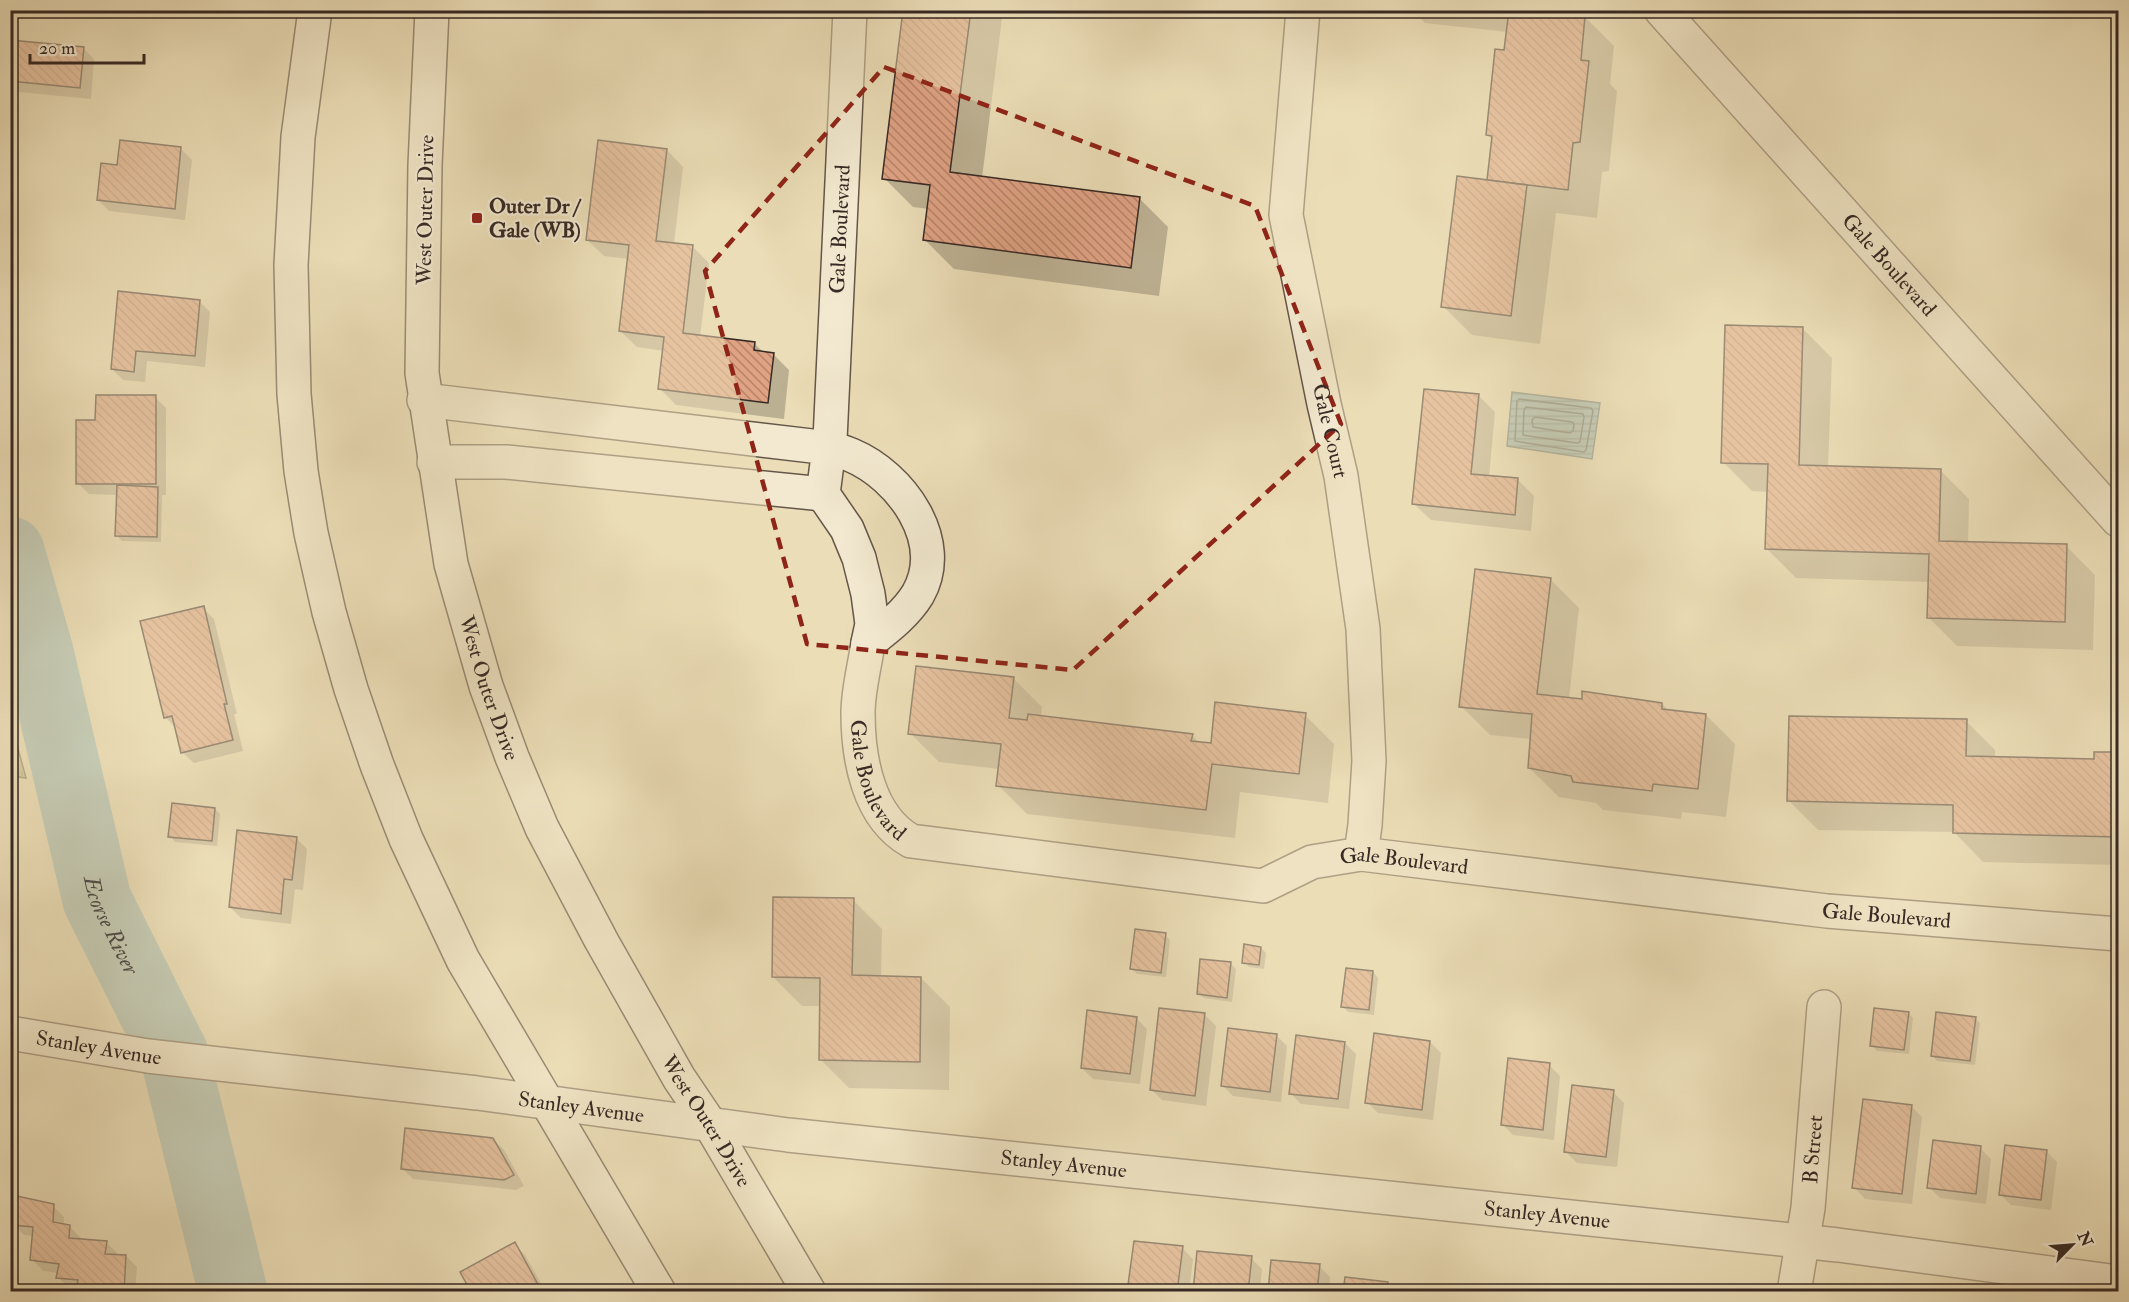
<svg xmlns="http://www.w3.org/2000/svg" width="2129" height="1302" font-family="'IM FELL Double Pica',serif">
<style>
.grass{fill:url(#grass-tufts);stroke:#7c7456;stroke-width:1.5}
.water{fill:url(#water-rules);stroke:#73807c;stroke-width:1.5}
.shadow{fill:#0003}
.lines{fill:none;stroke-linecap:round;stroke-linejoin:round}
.shore{stroke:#69726e;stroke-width:1.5}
.river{stroke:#9bbab7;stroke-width:69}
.building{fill:url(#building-back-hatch);stroke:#372924;stroke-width:1.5}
.minor-casing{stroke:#645649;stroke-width:36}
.secondary-casing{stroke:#372924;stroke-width:36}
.minor{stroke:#f2e9d0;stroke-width:33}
.secondary{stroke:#f2e9d0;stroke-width:33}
.marked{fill:none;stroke:#8f2418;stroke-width:4.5;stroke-dasharray:12 8;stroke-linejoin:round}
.poi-dot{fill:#8f2418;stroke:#f2e9d0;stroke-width:2}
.labels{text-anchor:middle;stroke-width:4.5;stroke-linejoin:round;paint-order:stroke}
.poi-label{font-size:21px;font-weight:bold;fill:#372924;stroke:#f2e9d0;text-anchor:start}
.street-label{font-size:21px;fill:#372924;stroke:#f2e9d0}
.water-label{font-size:22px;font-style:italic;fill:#504d49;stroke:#f2e9d0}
</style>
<defs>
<pattern id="grass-tufts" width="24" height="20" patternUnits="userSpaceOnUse" patternTransform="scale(1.5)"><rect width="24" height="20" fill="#c0be89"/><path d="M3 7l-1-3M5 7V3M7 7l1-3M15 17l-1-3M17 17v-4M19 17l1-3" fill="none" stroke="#a6a376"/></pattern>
<pattern id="water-rules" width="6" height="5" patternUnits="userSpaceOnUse" patternTransform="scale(1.5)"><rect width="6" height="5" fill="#9bbab7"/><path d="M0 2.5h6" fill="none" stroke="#7f9795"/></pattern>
<pattern id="building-back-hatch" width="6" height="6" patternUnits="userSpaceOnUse" patternTransform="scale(1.5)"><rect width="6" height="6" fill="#dfa283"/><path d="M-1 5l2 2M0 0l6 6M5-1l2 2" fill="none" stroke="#b6846b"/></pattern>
</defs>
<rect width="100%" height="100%" fill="#ebddb7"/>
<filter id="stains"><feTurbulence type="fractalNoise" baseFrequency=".00333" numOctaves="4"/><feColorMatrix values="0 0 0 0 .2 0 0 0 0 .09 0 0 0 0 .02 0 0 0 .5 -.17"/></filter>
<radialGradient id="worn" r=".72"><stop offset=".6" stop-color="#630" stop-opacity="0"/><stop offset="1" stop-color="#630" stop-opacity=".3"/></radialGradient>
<polygon class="grass" points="10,723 11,723 26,778 11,776"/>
<polygon class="water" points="1512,392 1600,403 1592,459 1507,446"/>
<g class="shadow">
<polygon points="905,10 1003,10 982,178 1139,198 1168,227 1159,296 954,269 925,240 929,209 913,207 884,178"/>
<polygon points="1412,10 1563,10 1563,15 1585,17 1614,46 1610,84 1617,91 1609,171 1602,172 1597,218 1556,213 1540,344 1472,335 1443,306 1488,181 1493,140 1487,135 1508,32 1425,23"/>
<polygon points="83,48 94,59 91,99 19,92 10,83 10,54"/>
<polygon points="181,149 192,160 185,220 109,211 98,200 118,167"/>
<polygon points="667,150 683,167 674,244 693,247 709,263 700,337 755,344 764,353 773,354 789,370 784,419 676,405 659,388 664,351 637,347 620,331 629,259 604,256 587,240"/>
<polygon points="199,301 210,312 205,367 147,361 145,382 123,380 112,369"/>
<polygon points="1803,329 1832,358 1828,467 1940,470 1969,499 1968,543 2066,546 2095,575 2093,650 1957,646 1928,617 1929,582 1796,578 1767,549 1768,492 1752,491 1723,462"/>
<polygon points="1479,396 1495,412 1489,477 1518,480 1534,496 1531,531 1431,520 1414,504"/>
<polygon points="155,397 166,408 166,495 162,495 161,542 122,541 117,536 118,495 89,494 78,483 97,421"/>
<polygon points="1550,579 1579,608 1569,699 1662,704 1669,711 1706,715 1735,744 1726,817 1682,812 1681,819 1603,810 1596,803 1559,797 1529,768 1532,739 1490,735 1461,706"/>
<polygon points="203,608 214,619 237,714 234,714 243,751 194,763 182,752 176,728 165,717"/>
<polygon points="1013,678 1042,707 1041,717 1192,735 1199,743 1212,744 1305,715 1334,744 1328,803 1240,792 1235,838 1027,814 998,785 999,769 939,762 910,733"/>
<polygon points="1966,721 1995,750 1995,758 2095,760 2095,753 2118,754 2118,865 1983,862 1954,832 1818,830 1789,801"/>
<polygon points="215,809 220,814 217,846 175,842 170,836"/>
<polygon points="296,838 307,849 303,890 295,889 291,924 241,918 230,907"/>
<polygon points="853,900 882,929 881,977 921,978 950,1007 949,1090 849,1088 820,1059 821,1006 802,1006 773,977"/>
<polygon points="1165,935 1170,940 1166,977 1137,974 1132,969"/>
<polygon points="1261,948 1266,953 1264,969 1249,967 1244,962"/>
<polygon points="1231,964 1236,969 1232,1002 1204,998 1199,993"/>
<polygon points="1373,972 1378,978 1374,1015 1348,1012 1343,1007"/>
<polygon points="1908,1013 1913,1018 1909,1054 1877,1051 1872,1045"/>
<polygon points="1205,1015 1216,1026 1206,1106 1162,1100 1151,1089"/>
<polygon points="1136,1018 1147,1029 1140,1084 1093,1079 1082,1068"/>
<polygon points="1975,1018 1980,1023 1975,1065 1937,1061 1932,1055"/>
<polygon points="1276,1035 1287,1046 1281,1102 1233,1096 1222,1085"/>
<polygon points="1430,1042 1441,1053 1433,1120 1378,1113 1367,1102"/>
<polygon points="1345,1043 1356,1054 1349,1109 1301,1104 1290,1093"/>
<polygon points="1549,1065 1560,1076 1554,1140 1513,1135 1502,1124"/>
<polygon points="1613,1092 1624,1103 1617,1167 1577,1163 1566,1152"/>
<polygon points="1911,1106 1922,1117 1912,1204 1865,1199 1854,1187"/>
<polygon points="493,1139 504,1150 524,1186 516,1190 413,1179 402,1168"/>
<polygon points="1980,1148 1991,1159 1986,1204 1940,1198 1929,1187"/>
<polygon points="2046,1151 2057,1162 2051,1210 2011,1205 2000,1194"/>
<polygon points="53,1206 64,1217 64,1226 70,1227 81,1238 80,1240 106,1242 117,1253 117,1256 126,1256 137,1267 135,1292 78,1292 77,1289 69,1288 58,1277 59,1273 43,1271 32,1259 34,1236 24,1235 13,1224"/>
<polygon points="514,1244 525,1255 546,1292 473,1292"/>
<polygon points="1182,1248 1193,1259 1189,1292 1129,1292"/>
<polygon points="1251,1258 1262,1269 1260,1292 1194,1292"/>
<polygon points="1319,1266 1330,1277 1329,1292 1269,1292"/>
<polygon points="1387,1283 1395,1292 1345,1292"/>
</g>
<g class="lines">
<g class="shore">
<polygon points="1519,399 1591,408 1593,411 1586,450 1584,452 1515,441 1517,401"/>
<polygon points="1526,407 1583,414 1584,417 1580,442 1577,443 1523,435 1524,410"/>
<polygon points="1535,417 1572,422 1574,424 1573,431 1570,433 1533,427 1532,420"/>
</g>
<path class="river" id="s1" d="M10 551 39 652 97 900 174 1054 233 1292"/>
</g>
<g class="building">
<polygon points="903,10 971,10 950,172 1140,197 1131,268 923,240 930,185 882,179"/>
<polygon points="1509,10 1538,10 1585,16 1581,60 1589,61 1580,142 1573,143 1568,190 1487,180 1492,136 1486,135 1495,49 1504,50"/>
<polygon points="10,40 84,47 80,88 10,81"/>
<polygon points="120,140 181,147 175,209 97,200 101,163 117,165"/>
<polygon points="598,140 667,149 656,241 693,245 683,333 755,342 754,350 774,353 768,403 658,389 664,337 619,331 629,245 586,240"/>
<polygon points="1457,176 1527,185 1511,316 1441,307"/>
<polygon points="118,291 200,300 195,356 136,351 134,372 111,369"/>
<polygon points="1725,325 1803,327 1799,465 1941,469 1939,541 2067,544 2065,622 1927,618 1929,554 1765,549 1768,464 1721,463"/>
<polygon points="1424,389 1479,394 1471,474 1518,478 1515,515 1412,504"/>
<polygon points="96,395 156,395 156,484 76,484 76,420 95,420"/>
<polygon points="117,485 158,487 157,537 115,536"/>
<polygon points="1475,569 1551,578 1537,694 1582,699 1582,691 1662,703 1662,709 1706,714 1698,789 1653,784 1652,791 1573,782 1571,776 1528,768 1532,714 1459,707"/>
<polygon points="204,606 227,704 224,704 233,740 181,753 172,716 164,718 140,621"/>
<polygon points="916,666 1014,677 1009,718 1027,720 1028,714 1193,734 1191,741 1211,743 1215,702 1306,713 1299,774 1212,764 1206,810 996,786 1001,744 908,734"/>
<polygon points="1789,716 1967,719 1966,756 2094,759 2094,752 2118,752 2118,837 1953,833 1953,805 1787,801"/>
<polygon points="172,803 215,808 212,841 168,837"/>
<polygon points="237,830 297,837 292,880 284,879 281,914 229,907"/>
<polygon points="773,897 854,898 852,975 921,977 920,1062 819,1060 820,978 772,977"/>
<polygon points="1135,929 1166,933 1161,973 1130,969"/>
<polygon points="1244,944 1261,947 1259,965 1242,963"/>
<polygon points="1200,959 1231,962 1227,998 1197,994"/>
<polygon points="1346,968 1373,971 1369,1010 1341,1007"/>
<polygon points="1159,1008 1205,1013 1195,1096 1150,1090"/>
<polygon points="1874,1008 1909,1012 1904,1050 1870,1046"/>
<polygon points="1087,1010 1137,1017 1130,1074 1081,1068"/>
<polygon points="1936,1012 1976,1017 1970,1061 1931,1056"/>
<polygon points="1228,1028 1277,1034 1270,1092 1221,1086"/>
<polygon points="1374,1033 1430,1041 1422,1110 1365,1103"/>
<polygon points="1296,1035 1345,1042 1338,1099 1289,1094"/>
<polygon points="1508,1058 1550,1063 1543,1130 1501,1125"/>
<polygon points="1572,1085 1614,1090 1606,1157 1564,1152"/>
<polygon points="1863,1099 1912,1105 1902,1194 1852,1188"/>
<polygon points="405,1128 493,1138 514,1175 504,1180 401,1169"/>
<polygon points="1933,1140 1981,1146 1976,1194 1927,1188"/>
<polygon points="2005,1145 2047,1150 2041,1200 1999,1195"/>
<polygon points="17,1196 54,1204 53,1222 70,1225 69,1238 107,1241 105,1254 126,1255 124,1292 76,1291 78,1280 56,1278 59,1264 30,1260 33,1227 12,1225"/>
<polygon points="1134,1241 1183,1246 1177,1292 1127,1292"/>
<polygon points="515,1242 542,1292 471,1292 460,1272"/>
<polygon points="1197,1251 1252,1256 1248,1292 1193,1292"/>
<polygon points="1271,1260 1320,1264 1317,1292 1268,1292"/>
<polygon points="1345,1277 1388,1282 1387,1292 1343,1292"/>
</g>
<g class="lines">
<g class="minor-casing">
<g id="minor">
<path id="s2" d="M1303 10 1286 215 1324 404 1341 476 1363 629 1369 761 1365 825 1361 854"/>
<path id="s3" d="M1661 10 2118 520"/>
<path id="s4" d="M424 400 829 448C837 450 844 452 851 455 901 476 948 541 918 594 906 614 886 629 868 643L872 624 868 594 859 558 847 529 823 494 829 448 830 440 850 10"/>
<polyline points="434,462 506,462 823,494"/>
<path id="s5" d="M868 643C865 665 858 690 858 713 858 758 868 817 911 841L1263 886 1312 862 1361 854 1827 911 2118 934"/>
<path id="s6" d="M10 1033 148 1056 477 1093 788 1135 1838 1245 2118 1282"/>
<path id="s7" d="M1794 1292 1808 1208 1824 1007"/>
</g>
</g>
<g class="secondary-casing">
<g id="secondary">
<polyline points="315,10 298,137 291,265 294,394 301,471 311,533 329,612 351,689 377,765 406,839 463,960 659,1292"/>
<path id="s8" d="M432 10 425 165 422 373 451 564 486 686 512 757 542 828 601 940 679 1078 710 1124 809 1292"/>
</g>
</g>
<use href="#minor" class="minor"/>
<use href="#secondary" class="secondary"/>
</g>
<path d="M0 0H2129V1302H0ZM884 67 1255 206 1341 424 1073 670 807 644 705 271Z" fill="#ebddb7" fill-opacity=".55" fill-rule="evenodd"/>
<path class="marked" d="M884 67 1255 206 1341 424 1073 670 807 644 705 271Z"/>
<rect class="poi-dot" x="471" y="212" width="12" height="12" rx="3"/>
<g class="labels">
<g class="poi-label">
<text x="489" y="213">Outer Dr /<tspan x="489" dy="24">Gale (WB)</tspan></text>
</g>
<g class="street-label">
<text transform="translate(425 210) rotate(-89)" y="7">West Outer Drive</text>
<text dy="7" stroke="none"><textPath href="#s4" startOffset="1100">Gale Boulevard</textPath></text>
<text dy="7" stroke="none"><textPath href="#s3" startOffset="342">Gale Boulevard</textPath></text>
<text dy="7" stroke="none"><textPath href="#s2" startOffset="426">Gale Court</textPath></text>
<text dy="7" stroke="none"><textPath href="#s8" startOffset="686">West Outer Drive</textPath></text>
<text dy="7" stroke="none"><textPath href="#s5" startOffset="142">Gale Boulevard</textPath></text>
<text dy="7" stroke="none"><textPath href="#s5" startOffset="718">Gale Boulevard</textPath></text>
<text dy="7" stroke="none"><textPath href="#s5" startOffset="1204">Gale Boulevard</textPath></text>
<text dy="7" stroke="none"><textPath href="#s6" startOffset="90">Stanley Avenue</textPath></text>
<text dy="7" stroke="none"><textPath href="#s6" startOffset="576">Stanley Avenue</textPath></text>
<text dy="7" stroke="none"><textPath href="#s8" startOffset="1172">West Outer Drive</textPath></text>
<text dy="7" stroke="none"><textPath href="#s7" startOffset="144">B Street</textPath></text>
<text dy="7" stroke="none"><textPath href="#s6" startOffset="1062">Stanley Avenue</textPath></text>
<text dy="7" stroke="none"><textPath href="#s6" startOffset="1548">Stanley Avenue</textPath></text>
</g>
<g class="water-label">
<text dy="8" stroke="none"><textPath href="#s1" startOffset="388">Ecorse River</textPath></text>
</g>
</g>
<rect width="2129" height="1302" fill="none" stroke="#ebddb7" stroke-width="36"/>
<rect x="12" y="12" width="2105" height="1278" fill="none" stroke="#372924" stroke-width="3"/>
<rect x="18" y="18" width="2093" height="1266" fill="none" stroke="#372924" stroke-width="1.5"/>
<g transform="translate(2072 1245) rotate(65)" stroke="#f2e9d0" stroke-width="4.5" paint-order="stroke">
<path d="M0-4.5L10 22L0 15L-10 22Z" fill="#372924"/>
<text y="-9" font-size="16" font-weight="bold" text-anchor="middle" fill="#372924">N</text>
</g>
<path d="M30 54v9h114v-9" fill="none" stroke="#372924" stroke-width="3"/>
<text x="39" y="54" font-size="18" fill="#372924" stroke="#f2e9d0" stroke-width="4.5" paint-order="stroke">20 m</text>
<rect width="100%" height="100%" filter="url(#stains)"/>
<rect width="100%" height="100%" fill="url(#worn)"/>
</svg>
